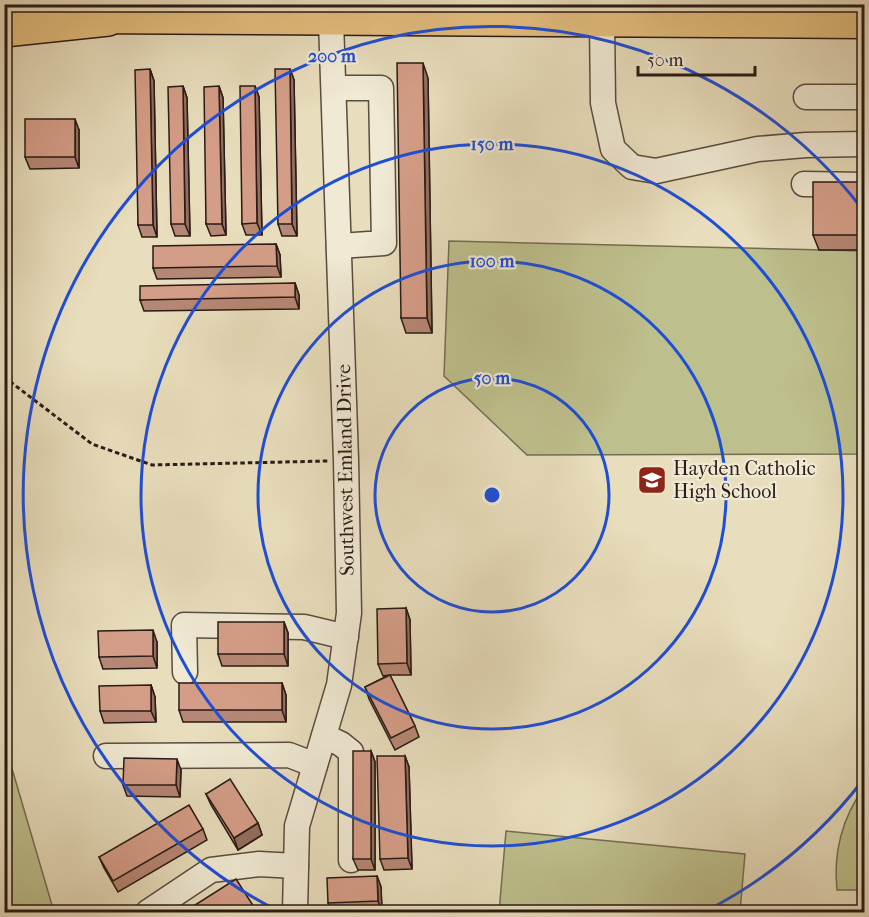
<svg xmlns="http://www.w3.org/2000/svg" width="869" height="917" font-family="'IM FELL French Canon',serif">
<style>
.green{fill:#bdbf8c;stroke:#736d51;stroke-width:1.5}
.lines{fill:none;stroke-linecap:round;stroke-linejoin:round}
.minor-casing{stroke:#594c40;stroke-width:27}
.major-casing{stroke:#291b16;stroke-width:33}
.highway-casing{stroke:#291b16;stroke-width:36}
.path{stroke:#291b16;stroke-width:3;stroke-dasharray:4.5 3;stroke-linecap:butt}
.minor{stroke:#f0e9d3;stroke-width:24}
.major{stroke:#e4be7e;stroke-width:30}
.highway{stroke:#e4be7e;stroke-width:33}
.wall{fill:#b68774;stroke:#291b16;stroke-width:1.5}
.shaded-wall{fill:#946e5e;stroke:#291b16;stroke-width:1.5}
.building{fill:#d49d87;stroke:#291b16;stroke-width:1.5}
.ring{fill:none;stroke:#1d4ed8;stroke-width:3}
.labels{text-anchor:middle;stroke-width:4.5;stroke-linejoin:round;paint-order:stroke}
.poi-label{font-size:20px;fill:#291b16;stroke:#f0e9d3;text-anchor:start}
.street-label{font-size:20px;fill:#291b16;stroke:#f0e9d3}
.centre{fill:#1d4ed8;stroke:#f0e9d3;stroke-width:3}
.ring-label{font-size:18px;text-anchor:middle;font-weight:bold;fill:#1d4ed8;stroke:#f0e9d3;stroke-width:4.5;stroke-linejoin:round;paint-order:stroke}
</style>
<rect width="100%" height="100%" fill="#e8ddbc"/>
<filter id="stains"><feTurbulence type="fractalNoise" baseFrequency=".00333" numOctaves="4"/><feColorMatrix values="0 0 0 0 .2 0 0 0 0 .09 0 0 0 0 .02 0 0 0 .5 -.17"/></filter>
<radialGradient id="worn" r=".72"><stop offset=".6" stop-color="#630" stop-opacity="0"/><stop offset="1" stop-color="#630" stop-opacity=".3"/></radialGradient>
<g class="green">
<polygon points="449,241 864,251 864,454 527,455 444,376"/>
<polygon points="5,755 13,772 54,912 8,912 5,902"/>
<path d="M864 788V890H837C833 854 842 817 864 788Z"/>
<polygon points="506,831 745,854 740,912 499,912"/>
</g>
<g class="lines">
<g class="minor-casing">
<g id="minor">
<polyline points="49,4 49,17"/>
<polyline points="602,22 603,103 613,149 632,167 656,171 758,149 806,145 864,144"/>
<polyline points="334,88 381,88 384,243 339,246"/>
<polyline points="806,97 864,97"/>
<polyline points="804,184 864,185"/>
<polyline points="185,672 184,625 304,627 346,637"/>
<polyline points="324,736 341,744 351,752 351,860"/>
<polyline points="106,756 289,755 315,765"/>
<polyline points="148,912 211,870 259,864 296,866"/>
<polyline points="295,912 297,826 339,685 349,613 346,460 331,21"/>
</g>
</g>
<g class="major-casing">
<polyline id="major" points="85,18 864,23"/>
</g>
<g class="highway-casing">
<polyline id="highway" points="4,30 108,19"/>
</g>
<polyline class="path" points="4,377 92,444 152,465 328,461"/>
<use href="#minor" class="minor"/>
<use href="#major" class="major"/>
<use href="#highway" class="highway"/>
</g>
<g class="wall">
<polygon points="150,69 154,81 157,237 142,237 138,225"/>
<polygon points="290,69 294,80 297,236 282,236 278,224"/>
<polygon points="428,78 432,333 406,333 401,318"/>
<polygon points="183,86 187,98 190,236 175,236 171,224"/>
<polygon points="219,86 223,98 226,235 211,236 206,224"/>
<polygon points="255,86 259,97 262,235 246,235 242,224"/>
<polygon points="79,130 79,168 30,169 25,157"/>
<polygon points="864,182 864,250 819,250 813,235"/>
<polygon points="276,244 280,255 281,277 157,279 153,268"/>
<polygon points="295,283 299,295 299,309 144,311 140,300"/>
<polygon points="406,608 410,620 411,675 390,675 415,726 419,737 395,750 369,699 365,687 389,675 383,676 378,664"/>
<polygon points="284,622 288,633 288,666 222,666 218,654"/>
<polygon points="157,642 157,668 103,669 99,657"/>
<polygon points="282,683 286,695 286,722 183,722 179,710"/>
<polygon points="151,685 155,697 156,722 104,723 100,711"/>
<polygon points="371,751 375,762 375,870 358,870 353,859"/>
<polygon points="405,756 409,767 412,869 384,870 380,859"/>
<polygon points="181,770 180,797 127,796 123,785"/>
<polygon points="206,794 258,823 262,835 238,850 211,805"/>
<polygon points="203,829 207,840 118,892 104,868 99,857"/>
<polygon points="377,876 381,887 382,912 332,912 328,903"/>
</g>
<g class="shaded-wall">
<polygon points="423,63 428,78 432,333 427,318"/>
<polygon points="150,69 154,81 157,237 153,225"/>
<polygon points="290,69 294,80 297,236 292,224"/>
<polygon points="183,86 187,98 190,236 185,224"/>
<polygon points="219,86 223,98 226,235 222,224"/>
<polygon points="255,86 259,97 262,235 257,223"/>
<polygon points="75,119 79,130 79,168 75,157"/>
<polygon points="276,244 280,255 281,277 277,266"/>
<polygon points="295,283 299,295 299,309 295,297"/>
<polygon points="406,608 410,620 411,675 407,663"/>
<polygon points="284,622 288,633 288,666 284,654"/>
<polygon points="153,630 157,642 157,668 153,656"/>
<polygon points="282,683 286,695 286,722 282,710"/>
<polygon points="151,685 155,697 156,722 151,711"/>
<polygon points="371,751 375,762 375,870 371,859"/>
<polygon points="405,756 409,767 412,869 408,858"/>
<polygon points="177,759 181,770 180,797 176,785"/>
<polygon points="258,823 262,835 238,850 234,838"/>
<polygon points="377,876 381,887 382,912 378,901"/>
<polygon points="254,907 256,912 245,912"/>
</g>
<g class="building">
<polygon points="397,63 423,63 427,318 401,318"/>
<polygon points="150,69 153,225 138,225 135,70"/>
<polygon points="275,69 290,69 292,224 278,224"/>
<polygon points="183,86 185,224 171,224 168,87"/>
<polygon points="219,86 222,224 206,224 204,87"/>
<polygon points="240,86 255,86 257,223 242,224"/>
<rect x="25" y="119" width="50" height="38"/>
<rect x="813" y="182" width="51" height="53"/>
<polygon points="276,244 277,266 153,268 153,246"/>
<polygon points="295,283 295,297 140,300 140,286"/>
<polygon points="406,608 407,663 378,664 377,609"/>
<rect x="218" y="622" width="66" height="32"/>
<polygon points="153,630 153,656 99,657 98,631"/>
<polygon points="390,675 415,726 391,738 365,687"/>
<rect x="179" y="683" width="103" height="27"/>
<polygon points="151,685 151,711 100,711 99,686"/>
<rect x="353" y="751" width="18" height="108"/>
<polygon points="377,756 405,756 408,858 380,859"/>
<polygon points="124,758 177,759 176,785 123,785"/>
<polygon points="230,779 258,823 234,838 206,794"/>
<polygon points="189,805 203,829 113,881 99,857"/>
<polygon points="377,876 378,901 328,903 327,878"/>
<polygon points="236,879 254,907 245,912 184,912"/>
</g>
<g class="ring">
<circle cx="492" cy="495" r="117"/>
<circle cx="492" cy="495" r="234"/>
<circle cx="492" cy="495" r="351"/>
<path d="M863 780A468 468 0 0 1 704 912M280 912A468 468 0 1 1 863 210"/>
</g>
<defs>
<g id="school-square" transform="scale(1.5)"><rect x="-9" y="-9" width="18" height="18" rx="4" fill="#8f2418" stroke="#f0e9d3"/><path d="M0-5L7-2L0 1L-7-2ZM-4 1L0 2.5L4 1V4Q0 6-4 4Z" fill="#fff"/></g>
</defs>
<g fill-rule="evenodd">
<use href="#school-square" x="652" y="480"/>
</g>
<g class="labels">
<g class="poi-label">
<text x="673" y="475">Hayden Catholic<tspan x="673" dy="23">High School</tspan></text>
</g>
<g class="street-label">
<text transform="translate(345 470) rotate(-91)" y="7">Southwest Emland Drive</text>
</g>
</g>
<circle cx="492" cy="495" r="9" class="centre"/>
<g class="ring-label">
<text x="332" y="62">200 m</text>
<text x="492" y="150">150 m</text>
<text x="492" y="267">100 m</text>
<text x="492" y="384">50 m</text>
</g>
<rect width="869" height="917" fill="none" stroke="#e8ddbc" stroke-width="24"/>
<rect x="6" y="6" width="857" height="905" fill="none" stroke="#291b16" stroke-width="3"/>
<rect x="12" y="12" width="845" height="893" fill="none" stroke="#291b16" stroke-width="1.5"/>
<path d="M638 66v9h117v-9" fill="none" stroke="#291b16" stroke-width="3"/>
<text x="647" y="66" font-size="18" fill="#291b16" stroke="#f0e9d3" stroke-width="4.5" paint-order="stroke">50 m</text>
<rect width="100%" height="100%" filter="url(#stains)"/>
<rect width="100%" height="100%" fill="url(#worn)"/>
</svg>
